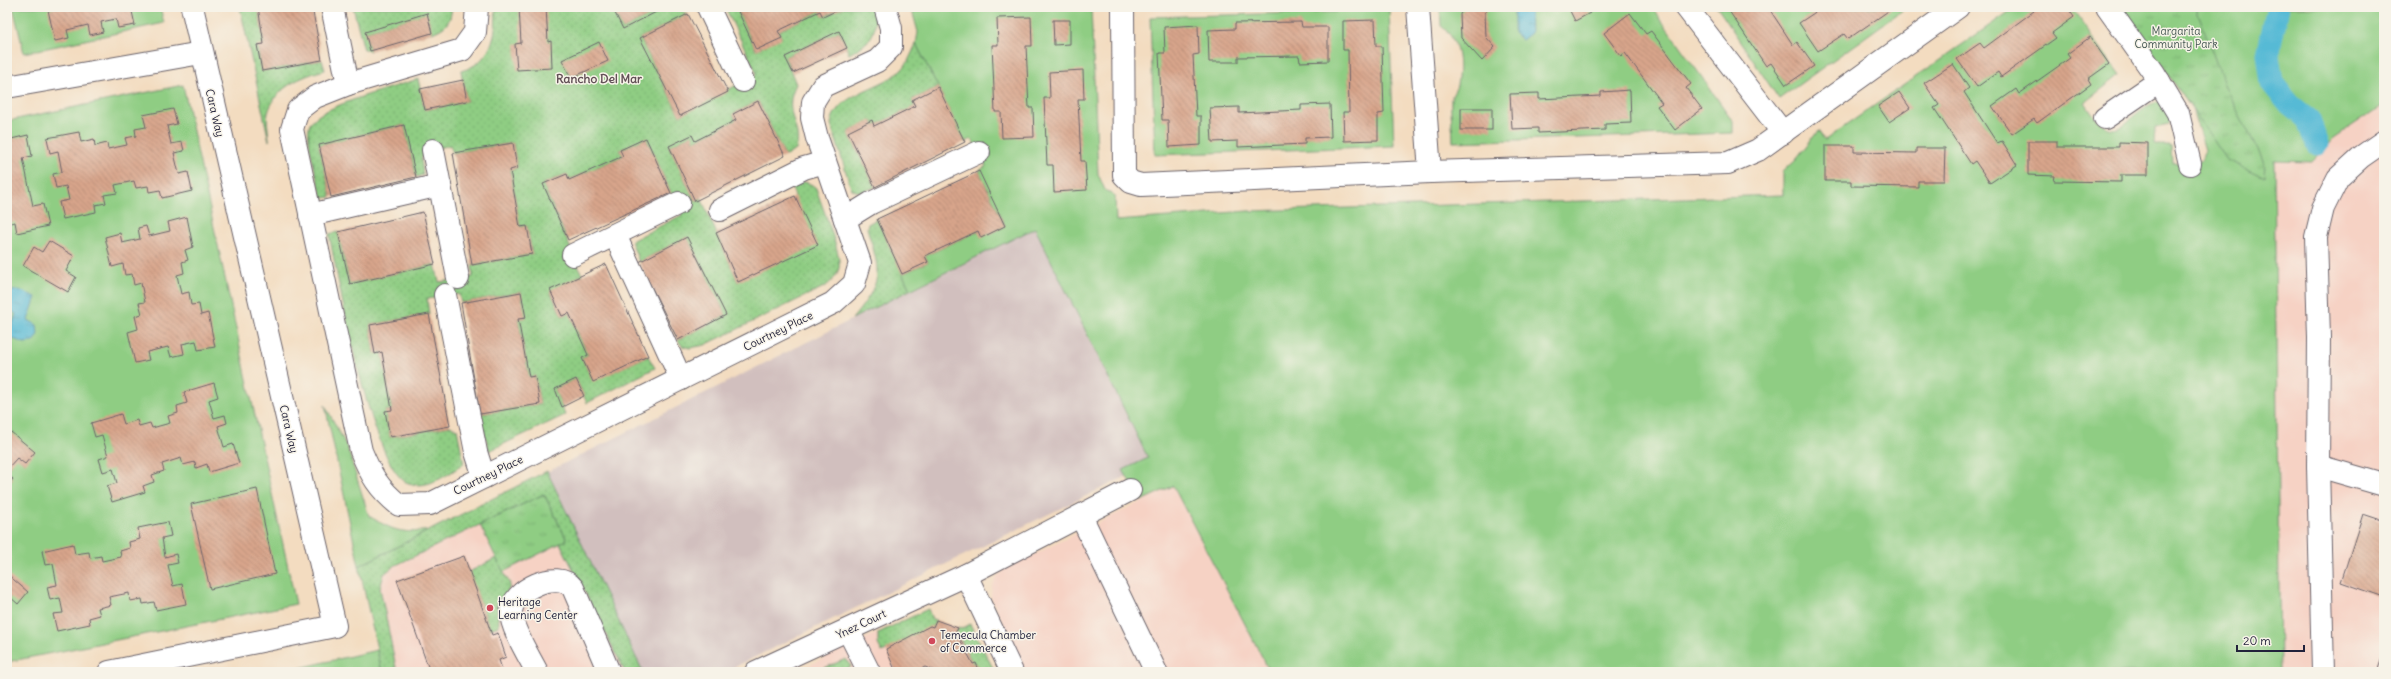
<svg xmlns="http://www.w3.org/2000/svg" width="2391" height="679" font-family="Delius,sans-serif">
<style>
.built{fill:#f6d2c4}
.industrial{fill:#d1bfbe}
.grass{fill:#8fcd83;stroke:#58785f}
.park{fill:url(#park-tufts);stroke:#58785f}
.garden{fill:url(#garden-dots);stroke:#58785f}
.water{fill:url(#water-ripples);stroke:#3c6e88}
.lines{fill:none;stroke-linecap:round;stroke-linejoin:round}
.canal{stroke:#57bad5;stroke-width:23}
.building{fill:url(#building-back-hatch)}
.minor-casing{stroke:#6b636a;stroke-width:24}
.minor{stroke:#fff;stroke-width:22}
.poi-dot{fill:#d1495b;stroke:#f7f3e8;stroke-width:1.5}
.labels{text-anchor:middle;stroke-width:3;stroke-linejoin:round;paint-order:stroke}
.park-label{font-size:11px;fill:#435551;stroke:#f7f3e8}
.street-label{font-size:11px;fill:#22223b;stroke:#f7f3e8}
.poi-label{font-size:11px;fill:#22223b;stroke:#f7f3e8;text-anchor:start}
.neighbourhood-label{font-size:12px;font-weight:bold;fill:#625057;stroke:#f7f3e8}
</style>
<defs>
<pattern id="park-tufts" width="24" height="20" patternUnits="userSpaceOnUse"><rect width="24" height="20" fill="#8fcd83"/><path d="M3 7l-1-3M5 7V3M7 7l1-3M15 17l-1-3M17 17v-4M19 17l1-3" fill="none" stroke="#7bb072"/></pattern>
<pattern id="garden-dots" width="8" height="8" patternUnits="userSpaceOnUse"><rect width="8" height="8" fill="#8fcd83"/><path d="M2 2h.1M6 6h.1" fill="none" stroke="#7bb072" stroke-width="1.8" stroke-linecap="round"/></pattern>
<pattern id="water-ripples" width="26" height="14" patternUnits="userSpaceOnUse"><rect width="26" height="14" fill="#57bad5"/><path d="M2 4q2-2 4 0t4 0M15 11q2-2 4 0t4 0" fill="none" stroke="#4897ae"/></pattern>
<pattern id="building-back-hatch" width="6" height="6" patternUnits="userSpaceOnUse"><rect width="6" height="6" fill="#d8a58b"/><path d="M-1 5l2 2M0 0l6 6M5-1l2 2" fill="none" stroke="#af8673"/></pattern>
</defs>
<rect width="100%" height="100%" fill="#f7f3e8"/>
<filter id="ink" filterUnits="userSpaceOnUse"><feTurbulence type="fractalNoise" baseFrequency=".025" numOctaves="2"/><feDisplacementMap in="SourceGraphic" scale="8" xChannelSelector="R" yChannelSelector="G"/><feConvolveMatrix kernelMatrix="1 2 1 2 8 2 1 2 1" color-interpolation-filters="sRGB"/></filter>
<filter id="wash" filterUnits="userSpaceOnUse"><feTurbulence type="fractalNoise" baseFrequency=".012" numOctaves="4" result="noise"/><feDisplacementMap in="SourceGraphic" scale="16" xChannelSelector="R" yChannelSelector="G"/><feGaussianBlur stdDeviation="0.9" result="paint"/><feColorMatrix in="noise" values="0 0 0 0 0 0 0 0 0 0 0 0 0 0 0 0 0 1.4 0 .05"/><feComposite in="paint" operator="in"/></filter>
<g filter="url(#wash)">
<rect width="100%" height="100%" fill="#f3dcc0"/>
<g class="built">
<polygon points="2384,104 2384,672 2280,672 2274,161 2311,162 2334,138"/>
<polygon points="547,471 643,672 282,672 377,650 359,566"/>
<polygon points="1173,486 1270,672 1026,672 991,597 992,587 997,577 1005,569"/>
<polygon points="928,609 932,619 961,629 970,624 995,672 795,672"/>
</g>
<polygon class="industrial" points="1035,228 1148,459 1123,470 1127,476 724,672 643,672 547,472"/>
<g class="grass">
<polygon points="13,7 160,7 164,23 24,53"/>
<path d="M911 7H1091L1098 174 1105 190 1115 196 1116 221 1248 211 1783 195V171L1796 159 1818 131 1825 140 2016 7H2071L2120 75 2085 102C2121 160 2125 106 2160 102L2171 118 2169 124 2155 127 2154 145H2171L2172 164 2201 161 2205 150 2192 109 2122 7H2384V104L2334 138 2311 162 2274 161 2280 672H1270L1173 486 1141 501 1123 470 1148 458 1035 228 910 290 902 274 928 262 925 256 978 231 982 237 1005 226 979 171 986 166 972 139 965 142 916 44 918 32Z"/>
<polygon points="1336,7 1389,7 1394,146 1155,155 1150,17 1336,12"/>
<path d="M1440 7H1652L1733 121V133L1453 142C1453 128 1450 113 1451 99 1452 94 1456 90 1457 85 1461 63 1459 39 1441 26Z"/>
<polygon points="1717,7 1907,7 1779,99"/>
<polygon points="183,85 296,604 7,662 7,121"/>
<path d="M325 405 347 447 369 516C394 531 401 534 430 530L359 566Z"/>
<polygon points="377,650 382,672 282,672"/>
</g>
<g class="park">
<polygon points="2122,7 2196,7 2225,87 2265,164 2264,177 2227,160"/>
<polygon points="544,494 567,540 503,572 480,525"/>
</g>
<g class="garden">
<path d="M240 7H258L264 44 257 46 262 71 322 60 325 70C302 76 275 87 268 113 266 121 269 133 269 141Z"/>
<path d="M353 7H452C450 23 447 27 432 33L426 14 365 32 370 51 364 50Z"/>
<path d="M495 7H612L623 29 666 7H675L688 14 640 38 680 116 757 74 725 7H736L756 50 781 37 778 31 820 11 823 17 844 7H872C880 33 871 42 849 54L839 31 785 57 796 84C781 114 803 125 796 150L785 156 758 101 733 114 736 120 695 141 692 135 669 146 695 201 701 198 738 282 795 196 791 186C801 181 807 180 816 188 821 205 842 253 839 268 837 276 832 281 826 286L705 345 690 348 682 346 678 340 726 315 687 237 639 262 631 241 682 215 679 203 671 193 646 138 620 150 623 156 569 180 566 174 543 184 582 275 550 291 562 316 569 313 588 355 582 358 593 381 648 356 655 368 587 403 576 379 555 389 565 415 489 451 480 414 540 404 535 376 529 377 518 319 525 318 521 292 461 303 459 294 427 299 429 314 370 325 375 353 382 352 392 410 385 411 390 437 450 426 457 429 464 464C448 474 426 492 406 482 371 464 338 278 329 234L338 232 350 284 435 264 439 282 473 277 472 265 532 254 527 226 520 227 510 170 517 168 513 143 453 153 450 145 424 152 421 159 423 175 416 177 404 125 319 145 331 197 322 198C319 182 304 139 310 124 316 107 399 86 418 79L425 110 467 101 461 71C491 63 498 34 495 7Z"/>
<path d="M916 44 938 87 912 100 915 106 874 126 872 121 848 132 875 187C867 190 858 195 851 188L831 124C835 95 878 89 898 73 907 67 911 54 916 44Z"/>
<path d="M877 219 910 290 852 319C884 280 881 274 867 228L868 224Z"/>
<polygon points="547,471 643,672 625,672 560,543 567,540 544,494 394,566 384,574 380,588 397,672 382,672 359,566"/>
<polygon points="496,558 510,584 509,589 501,600 498,608 499,626 490,629 469,572"/>
<polygon points="928,609 932,619 936,620 933,627 882,652 878,644 878,633"/>
<polygon points="970,624 995,672 980,672 976,663 973,664 956,632 958,628 962,629"/>
<polygon points="846,659 852,666 844,670 845,672 814,672"/>
</g>
<g class="water">
<polygon points="1517,7 1530,7 1531,33 1522,40 1514,33 1514,10"/>
<polygon points="19,290 36,297 28,320 37,325 38,334 33,342 24,343 8,337 16,314 7,308 7,296 12,291"/>
</g>
<g class="lines">
<polyline class="canal" points="2278,7 2268,54 2272,83 2290,105 2309,120 2317,144"/>
</g>
<g id="blocks">
<g class="building">
<polygon points="57,7 131,7 135,25 118,28 116,19 101,22 103,32 90,35 88,25 67,30 69,38 55,41 48,10"/>
<polygon points="258,7 312,7 322,60 262,71 257,45 264,44"/>
<polygon points="519,7 546,7 548,42 551,41 552,68 517,70 515,44 521,43"/>
<polygon points="612,7 666,7 623,29"/>
<polygon points="736,7 844,7 823,17 820,11 778,31 782,38 756,50"/>
<polygon points="1465,7 1489,7 1485,13 1486,37 1495,47 1482,61 1461,38 1460,14"/>
<polygon points="1568,7 1587,7 1590,13 1575,21"/>
<polygon points="1734,7 1768,7 1793,45 1797,42 1814,66 1786,85 1771,63 1766,66 1729,11"/>
<polygon points="1823,7 1831,9 1894,7 1848,39 1844,34 1818,51 1799,23"/>
<polygon points="2031,7 2067,7 2074,17 2052,33 2056,38 2001,77 1998,72 1977,87 1957,59 1980,43 1984,48 2034,11"/>
<polygon points="427,13 432,33 370,51 365,32"/>
<polygon points="1630,13 1646,34 1651,31 1691,84 1686,88 1702,109 1675,130 1657,106 1662,103 1625,53 1621,56 1604,33"/>
<polygon points="688,14 728,92 680,116 640,38"/>
<polygon points="1031,17 1032,46 1026,46 1029,108 1033,108 1034,137 1002,138 1001,112 995,112 992,45 998,45 997,18"/>
<polygon points="1053,20 1070,20 1070,44 1054,45"/>
<polygon points="1375,20 1376,46 1382,46 1384,113 1378,114 1378,140 1344,141 1343,112 1349,112 1348,50 1343,50 1343,21"/>
<polygon points="1301,22 1302,27 1328,27 1328,61 1300,62 1299,56 1238,57 1238,62 1209,62 1208,30 1235,29 1235,23"/>
<polygon points="1198,25 1199,54 1193,55 1196,116 1201,116 1201,145 1169,147 1168,120 1162,120 1159,53 1165,53 1164,27"/>
<polygon points="839,31 847,48 793,73 785,57"/>
<polygon points="2090,37 2109,64 2088,79 2091,84 2037,123 2034,119 2012,134 1992,106 2016,89 2019,94 2070,58 2067,54"/>
<polygon points="599,42 608,61 571,78 562,60"/>
<polygon points="1953,64 1969,88 1964,92 1997,143 2002,141 2017,165 1990,183 1975,161 1971,164 1934,108 1939,105 1924,83"/>
<polygon points="1083,70 1084,99 1078,99 1081,161 1085,161 1087,190 1054,192 1053,165 1047,165 1044,98 1050,98 1049,72"/>
<polygon points="463,80 467,101 425,110 420,89"/>
<polygon points="938,87 965,142 875,187 848,132 872,120 874,126 915,106 912,100"/>
<polygon points="1630,90 1631,123 1605,124 1605,130 1538,133 1538,128 1512,129 1510,94 1539,93 1539,99 1601,96 1601,92"/>
<polygon points="1899,92 1910,108 1889,122 1878,106"/>
<polygon points="758,101 785,156 695,201 669,146 692,135 695,141 736,120 733,114"/>
<polygon points="1330,104 1331,137 1305,138 1305,144 1238,147 1238,141 1212,142 1210,108 1239,107 1239,113 1301,110 1301,105"/>
<rect x="1461" y="108" width="31" height="22"/>
<polygon points="173,109 177,124 167,126 171,144 182,142 184,151 174,153 179,174 188,172 192,191 162,198 160,190 149,192 148,186 136,188 134,181 115,185 117,193 104,195 106,203 95,205 96,212 63,219 59,202 69,200 66,186 56,188 53,174 62,172 58,151 50,153 47,138 79,132 81,142 94,139 95,146 107,143 108,149 127,145 125,138 136,136 135,129 146,127 143,115"/>
<polygon points="404,125 416,177 331,197 319,145"/>
<polygon points="28,135 32,156 23,158 33,206 43,204 48,226 17,233 15,222 7,224 7,140"/>
<polygon points="646,138 671,193 568,240 543,184 567,174 569,180 623,156 620,150"/>
<polygon points="2028,141 2057,141 2057,147 2119,147 2119,142 2148,143 2148,175 2121,175 2121,182 2054,181 2055,176 2028,175"/>
<polygon points="513,143 517,168 510,170 520,227 527,226 532,254 472,265 453,153"/>
<polygon points="1825,146 1854,146 1854,152 1916,153 1916,148 1945,148 1944,181 1918,181 1918,187 1851,186 1851,181 1825,181"/>
<polygon points="979,171 1005,226 981,238 978,231 925,256 928,262 902,274 877,219"/>
<polygon points="795,196 818,245 738,282 716,233"/>
<polygon points="423,212 435,264 350,284 338,232"/>
<polygon points="187,217 193,247 185,250 188,260 182,262 184,273 177,275 181,294 189,292 191,305 199,304 201,315 208,313 215,347 198,350 196,341 182,344 184,354 171,357 168,347 147,352 149,360 135,363 128,332 138,329 135,316 142,314 139,303 145,302 141,283 134,285 132,274 125,275 123,264 112,267 105,237 120,233 122,243 140,239 138,228 146,226 149,236 170,231 168,222"/>
<polygon points="687,237 726,315 678,340 639,262"/>
<polygon points="49,241 74,256 66,271 76,277 68,292 23,266 34,247 42,252"/>
<polygon points="606,264 648,356 593,382 582,358 588,355 569,313 562,316 550,290"/>
<polygon points="521,292 526,318 518,319 529,377 535,376 540,404 480,414 461,303"/>
<polygon points="429,314 450,426 390,437 385,411 392,410 382,352 375,354 370,325"/>
<polygon points="576,379 584,396 562,407 555,389"/>
<polygon points="214,383 218,397 209,400 214,418 225,415 227,423 218,426 224,447 233,444 239,463 209,472 207,464 196,468 195,462 183,465 181,458 162,464 164,471 152,475 154,482 143,486 145,492 112,502 107,486 117,483 113,469 103,472 99,459 108,456 102,435 95,437 91,423 121,414 124,424 137,420 139,426 150,423 152,428 170,423 168,416 178,413 177,406 187,403 184,392"/>
<polygon points="11,432 35,452 25,464 17,458 7,469 7,437"/>
<polygon points="7,473 13,479 7,486"/>
<polygon points="257,489 275,574 210,589 191,504"/>
<polygon points="2363,514 2384,521 2384,597 2341,582"/>
<polygon points="168,522 171,536 162,538 165,557 176,554 178,563 168,565 173,586 182,584 186,604 156,610 154,602 143,604 142,599 130,601 129,593 109,597 111,605 98,608 100,615 89,618 90,624 57,631 53,614 63,613 60,598 50,600 47,587 57,585 53,564 45,565 42,551 73,544 75,554 89,552 90,558 101,556 102,561 121,557 120,551 130,548 129,542 140,539 138,528"/>
<polygon points="464,556 492,635 498,633 506,657 499,660 503,672 430,672 397,580"/>
<polygon points="7,574 28,592 18,604 10,597 7,601"/>
<polygon points="936,620 958,628 956,632 973,664 976,663 980,672 938,672 925,667 915,672 896,672 886,649 930,626 933,627"/>
<polygon points="2384,652 2384,672 2377,672"/>
</g>
</g>
</g>
<g filter="url(#ink)">
<use href="#blocks" fill-opacity="0" stroke="#6b636a" stroke-width="1"/>
<g class="lines">
<g class="minor-casing">
<g id="minor">
<polyline points="332,7 348,84"/>
<path d="M477 7 475 32 462 50 348 84 315 97 298 110 292 129 361 451C371 475 378 488 399 505L430 504 833 303 854 284 860 263 817 138 812 118 813 102 823 86 877 61 891 47V28L885 7"/>
<polyline points="708,7 743,81"/>
<polyline points="1123,7 1124,175 1131,182 1141,185 1430,172 1728,163 1758,150 1958,7"/>
<polyline points="1418,7 1430,172"/>
<polyline points="1686,7 1783,133"/>
<polyline points="2107,7 2154,73 2178,113 2190,164"/>
<polyline points="7,87 201,53"/>
<polyline points="2105,118 2159,81"/>
<polyline points="433,150 458,278"/>
<polyline points="720,210 804,168 825,162"/>
<polyline points="310,215 440,185"/>
<polyline points="845,219 871,203 979,152"/>
<polyline points="615,235 681,379"/>
<polyline points="573,255 679,203"/>
<polyline points="445,295 476,452 484,477"/>
<polyline points="2318,466 2384,485"/>
<polyline points="1081,516 1156,672"/>
<polyline points="966,575 1012,672"/>
<polyline points="848,630 869,672"/>
<polyline points="109,672 335,626 192,7"/>
<path d="M537 672C530 658 511 628 511 613 511 590 558 568 573 588L609 672"/>
<polyline points="756,672 966,575 1130,490"/>
<polyline points="2323,672 2318,466 2319,337 2316,237 2323,208 2338,178 2361,157 2384,141"/>
</g>
</g>
<use href="#minor" class="minor"/>
</g>
</g>
<g class="poi-dot">
<circle cx="490" cy="608" r="4"/>
<circle cx="932" cy="641" r="4"/>
</g>
<g class="labels">
<g class="park-label">
<text x="2176" y="35">Margarita<tspan x="2176" dy="13">Community Park</tspan></text>
</g>
<g class="street-label">
<text transform="translate(215 113) rotate(77)" y="4">Cara Way</text>
<text transform="translate(778 331) rotate(-26)" y="4">Courtney Place</text>
<text transform="translate(289 429) rotate(77)" y="4">Cara Way</text>
<text transform="translate(488 475) rotate(-26)" y="4">Courtney Place</text>
<text transform="translate(861 624) rotate(-25)" y="4">Ynez Court</text>
</g>
<g class="poi-label">
<text x="498" y="606">Heritage<tspan x="498" dy="13">Learning Center</tspan></text>
<text x="940" y="639">Temecula Chamber<tspan x="940" dy="13">of Commerce</tspan></text>
</g>
<g class="neighbourhood-label">
<text x="599" y="83">Rancho Del Mar</text>
</g>
</g>
<rect width="2391" height="679" fill="none" stroke="#f7f3e8" stroke-width="24"/>
<path d="M2237 645v6h67v-6" fill="none" stroke="#22223b" stroke-width="2"/>
<text x="2243" y="645" font-size="12" fill="#22223b" stroke="#f7f3e8" stroke-width="3" paint-order="stroke">20 m</text>
</svg>
